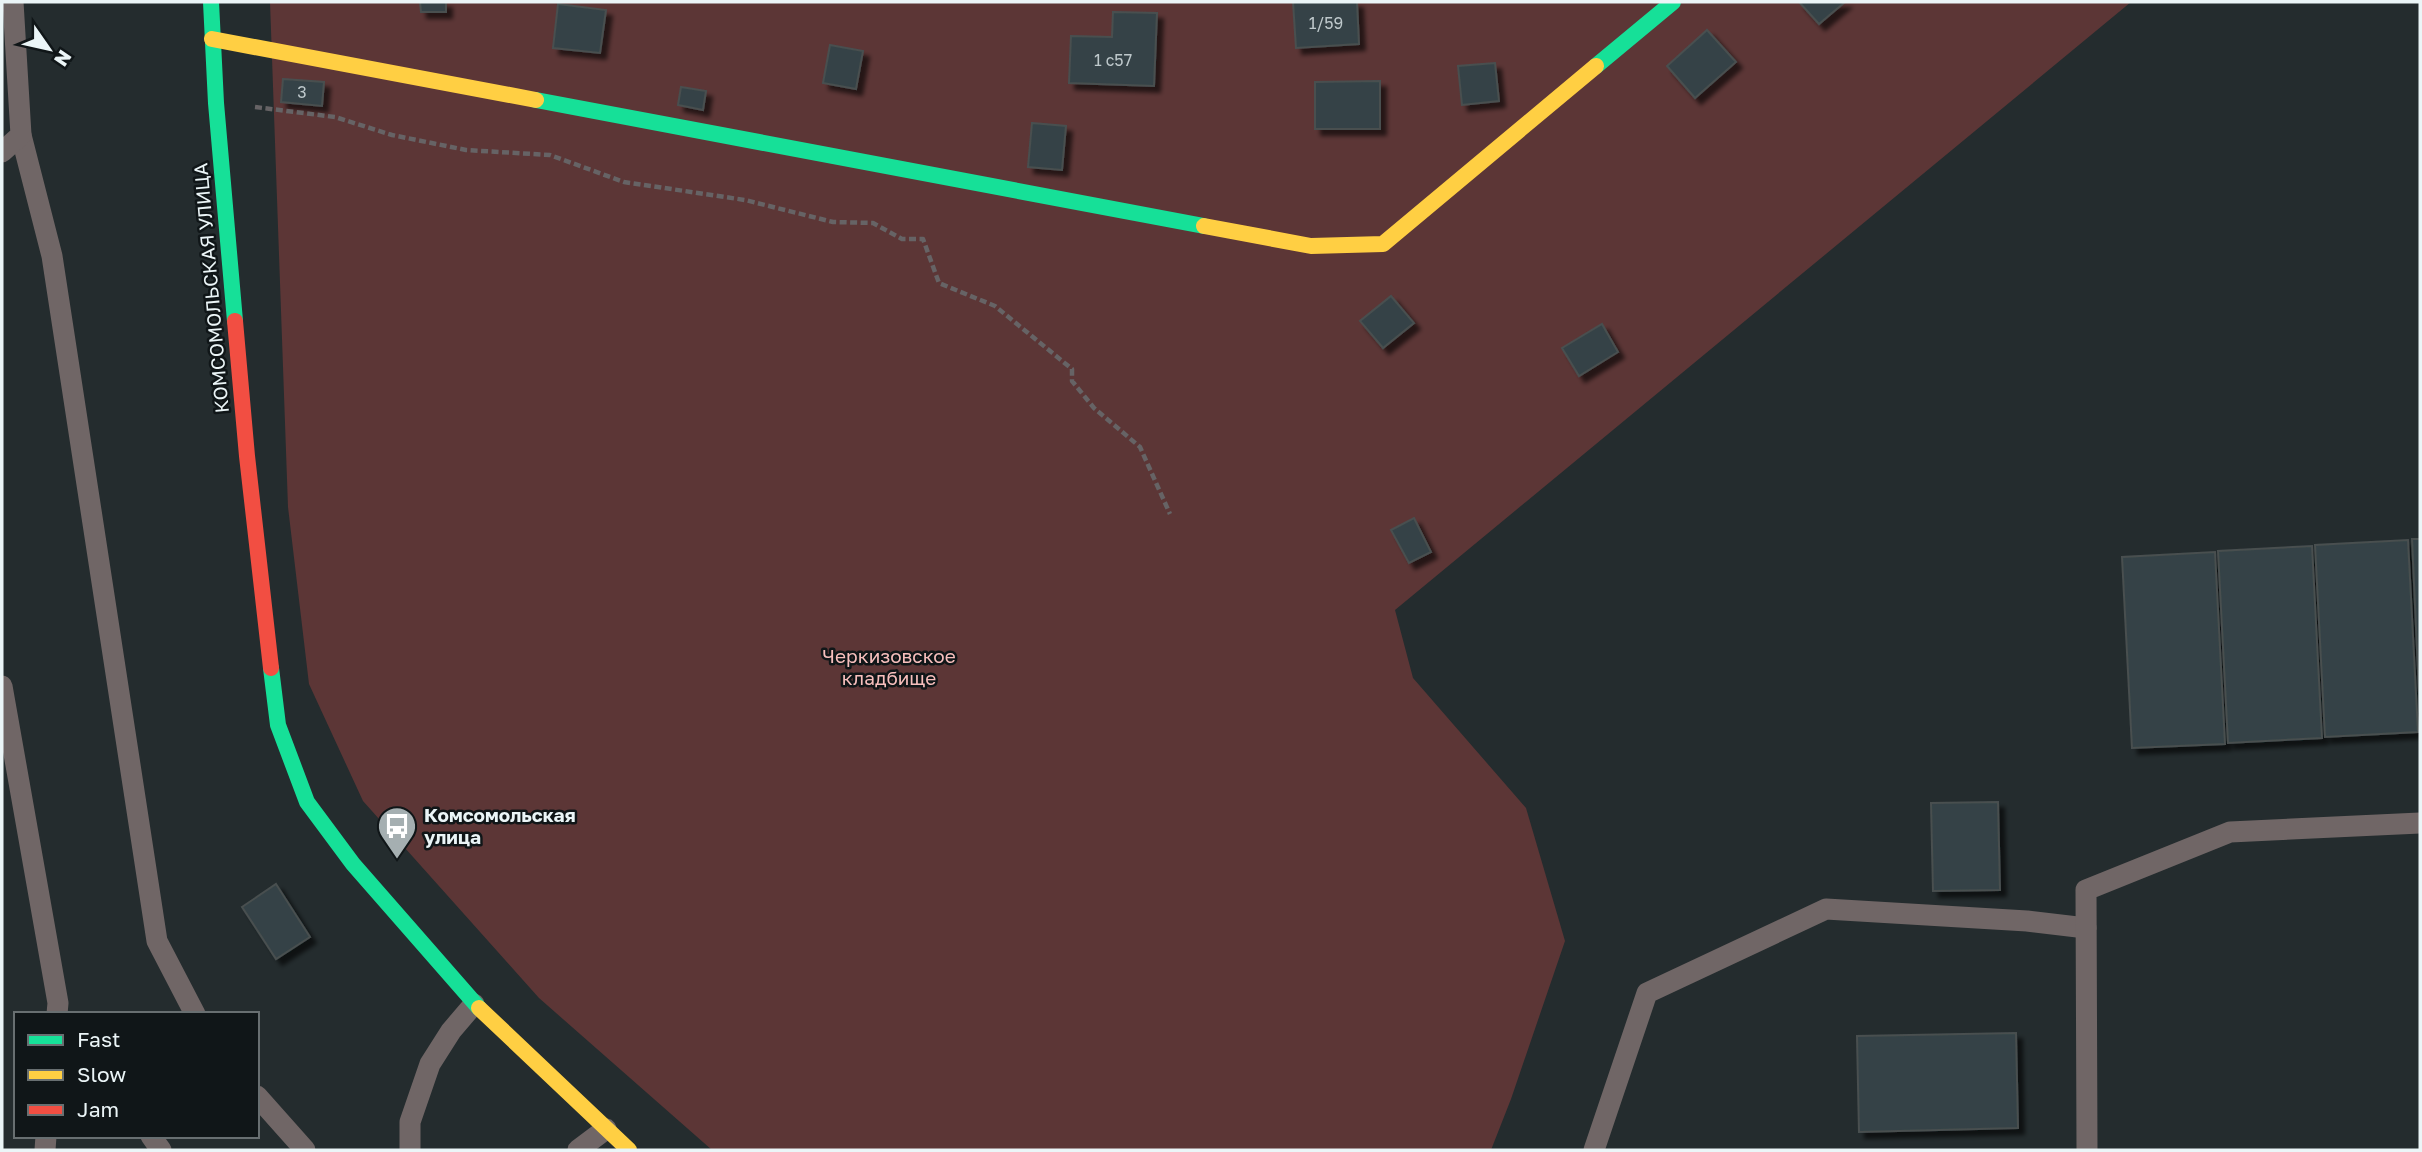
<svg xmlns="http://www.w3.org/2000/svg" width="2422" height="1152" font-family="'Golos Text',sans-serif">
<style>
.green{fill:#5c3636}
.building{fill:#354346;stroke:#484f50;stroke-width:2;filter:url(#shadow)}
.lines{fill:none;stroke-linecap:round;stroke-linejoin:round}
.path{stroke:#666365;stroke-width:4.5;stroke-dasharray:7 3.5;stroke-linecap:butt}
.lane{stroke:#706666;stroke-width:21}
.fast{stroke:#16e098;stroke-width:16}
.slow{stroke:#ffcf43;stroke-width:16}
.jam{stroke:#f24e42;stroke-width:16}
.labels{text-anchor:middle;stroke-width:5;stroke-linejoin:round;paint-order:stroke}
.number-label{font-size:16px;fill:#bec8cb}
.street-label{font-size:19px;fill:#ebf5f7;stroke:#101618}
.park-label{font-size:19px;fill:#f8bfbd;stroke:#101618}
.poi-label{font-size:19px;font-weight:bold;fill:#ebf5f7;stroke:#101618;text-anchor:start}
</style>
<defs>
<filter id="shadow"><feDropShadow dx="6" dy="6" stdDeviation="2" flood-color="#0009"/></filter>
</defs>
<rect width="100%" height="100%" fill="#242c2e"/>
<polygon class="green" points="270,2 2131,2 1395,610 1413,678 1526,808 1565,941 1511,1099 1491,1150 712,1150 539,998 363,801 309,684 288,507"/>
<g class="building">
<polygon points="420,2 446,2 446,12 421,12"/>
<polygon points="1293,2 1357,2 1359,44 1296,48"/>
<polygon points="1799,2 1845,2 1819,24"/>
<polygon points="558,4 606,10 600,53 553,48"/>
<polygon points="1113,12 1157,13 1154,86 1069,83 1071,36 1112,37"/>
<polygon points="1707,30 1736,62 1695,98 1667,66"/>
<polygon points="830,45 863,51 856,89 823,83"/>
<polygon points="1495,63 1499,101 1462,105 1458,66"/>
<polygon points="283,79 324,82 322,106 281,102"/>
<polygon points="1380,81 1380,129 1315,129 1315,82"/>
<polygon points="681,87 706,91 703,110 678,105"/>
<polygon points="1032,123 1066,126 1062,170 1028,167"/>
<polygon points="1391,296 1414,323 1383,348 1360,321"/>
<polygon points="1602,324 1618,352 1579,376 1562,348"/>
<polygon points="1414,518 1431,552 1409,563 1391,530"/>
<polygon points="2412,539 2420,539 2420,715"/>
<polygon points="2408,540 2418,732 2325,737 2315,545"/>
<polygon points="2312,546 2322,738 2228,743 2218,551"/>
<polygon points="2215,552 2225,744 2132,748 2122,557"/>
<polygon points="1998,802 2000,890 1933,891 1931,803"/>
<polygon points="276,884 310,937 276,959 242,907"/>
<polygon points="2016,1033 2018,1128 1859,1132 1857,1036"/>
</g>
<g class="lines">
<polyline class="path" points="255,107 335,117 392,135 466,150 550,155 624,182 745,200 833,222 873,223 902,239 923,239 939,283 995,306 1072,369 1072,381 1094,408 1140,447 1170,514"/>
<g class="lane">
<polyline points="21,135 52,256 157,941 195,1014"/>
<polyline points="2,152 21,135 13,2"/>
<polyline points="2,686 58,1003 57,1014"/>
<polyline points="257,1096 305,1150"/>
<polyline points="151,1136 161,1150"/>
<polyline points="45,1150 46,1136"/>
<polyline points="410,1150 410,1122 430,1064 451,1031 474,1004"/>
<polyline points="578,1150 606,1129"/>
<polyline points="1594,1150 1647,993 1826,909 2027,921 2086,928"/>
<polyline points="2087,1150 2086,890 2230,832 2420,823"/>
</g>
<g class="fast">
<polyline points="211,2 216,103 235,321"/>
<polyline points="1596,66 1673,2"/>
<polyline points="536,100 1204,226"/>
<polyline points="271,668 278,725 307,802 353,864 479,1008"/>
</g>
<g class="slow">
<polyline points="212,39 536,100"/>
<polyline points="1204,226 1311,246 1383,244 1596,66"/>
<polyline points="479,1008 629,1150"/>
</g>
<polyline class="jam" points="235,321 247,456 271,668"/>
</g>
<defs>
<g id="bus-pin" transform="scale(2.0125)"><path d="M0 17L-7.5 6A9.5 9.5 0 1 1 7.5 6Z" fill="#a5afb1" stroke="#101618"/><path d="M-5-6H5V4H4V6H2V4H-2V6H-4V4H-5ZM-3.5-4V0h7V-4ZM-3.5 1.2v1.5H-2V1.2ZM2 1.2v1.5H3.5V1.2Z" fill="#fff"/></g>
</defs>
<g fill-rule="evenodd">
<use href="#bus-pin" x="397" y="826"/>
</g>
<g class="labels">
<g class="number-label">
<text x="1326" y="29">1/59</text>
<text x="1113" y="66">1 с57</text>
<text x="302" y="98">3</text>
</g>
<g class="street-label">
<text transform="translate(211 288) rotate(-95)" y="7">КОМСОМОЛЬСКАЯ УЛИЦА</text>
</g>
<g class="park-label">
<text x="889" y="663">Черкизовское<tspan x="889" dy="22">кладбище</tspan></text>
</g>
<g class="poi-label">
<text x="424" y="822">Комсомольская<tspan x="424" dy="22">улица</tspan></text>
</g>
</g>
<rect width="2422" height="1152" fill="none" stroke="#ebf5f7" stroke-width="7"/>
<rect x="14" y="1012" width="245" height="126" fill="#101618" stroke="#686f71" stroke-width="2"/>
<rect x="28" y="1035" width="35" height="10" fill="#16e098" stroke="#686f71" stroke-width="2"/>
<text x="77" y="1047" font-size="21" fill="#ebf5f7">Fast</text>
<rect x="28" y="1070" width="35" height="10" fill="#ffcf43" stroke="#686f71" stroke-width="2"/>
<text x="77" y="1082" font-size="21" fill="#ebf5f7">Slow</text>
<rect x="28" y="1105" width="35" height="10" fill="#f24e42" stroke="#686f71" stroke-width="2"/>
<text x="77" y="1117" font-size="21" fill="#ebf5f7">Jam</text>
<g transform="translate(49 49) rotate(124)" stroke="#101618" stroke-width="5" paint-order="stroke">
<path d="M0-5L12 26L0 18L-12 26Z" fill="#ebf5f7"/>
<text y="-10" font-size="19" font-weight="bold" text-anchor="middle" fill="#ebf5f7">N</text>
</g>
</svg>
